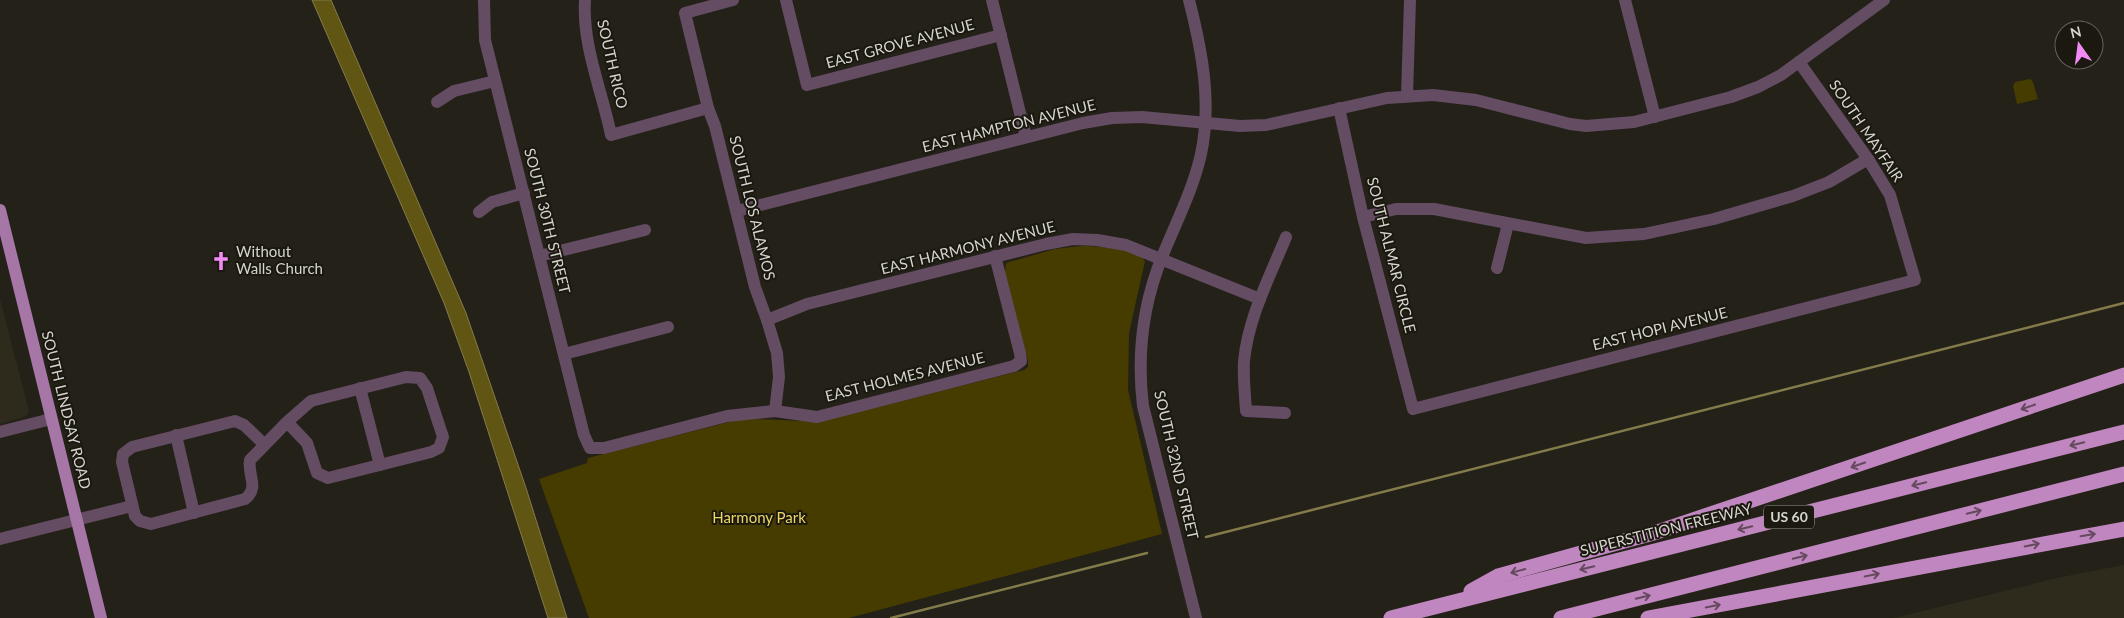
<svg xmlns="http://www.w3.org/2000/svg" width="2124" height="618" font-family="Lato,sans-serif">
<style>
.built{fill:#2e2b1c}
.green{fill:#473c00}
.water{fill:#615513;stroke:#847b4b}
.lines{fill:none;stroke-linecap:round;stroke-linejoin:round}
.stream{stroke:#847b4b;stroke-width:2.5}
.minor{stroke:#644c63;stroke-width:12}
.major{stroke:#a676a6;stroke-width:12}
.highway{stroke:#c086c0;stroke-width:15}
.oneway{stroke:#654a5f}
.labels{text-anchor:middle;stroke-width:4;stroke-linejoin:round;paint-order:stroke}
.shield{fill:#1a180f;stroke:#9d9c95;stroke-width:1}
.shield-label{font-size:14px;font-weight:bold;fill:#d5d4ce}
.street-label{font-size:15px;fill:#d5d4ce;stroke:#1a180f}
.poi-label{font-size:15px;fill:#d5d4ce;stroke:#1a180f;text-anchor:start}
.park-label{font-size:15px;fill:#edd666;stroke:#1a180f}
</style>
<rect width="100%" height="100%" fill="#232118"/>
<g class="built">
<polygon points="0,299 29,411 26,416 0,424"/>
<polygon points="2124,565 2124,618 1894,618 2061,577"/>
</g>
<g class="green">
<polygon points="2030,79 2033,82 2038,99 2017,104 2013,86 2015,82"/>
<path d="M1081 246C1096 246 1137 249 1145 261L1129 333 1128 390 1162 534 849 618H589L539 479 587 463 588 458 737 420C767 417 797 423 827 420L1024 370 1028 367V361L1005 272 1006 263 1055 249Z"/>
</g>
<polygon class="water" points="312,0 331,0 466,313 526,488 567,618 548,618 469,372 444,303"/>
<g class="lines">
<g class="stream">
<polyline points="1206,537 2124,303"/>
<polyline points="891,618 1147,553"/>
</g>
<g class="minor">
<polyline points="484,0 485,40 584,435 590,448 604,448 727,416 775,411 817,417 1014,366 1021,361 1020,353 995,256"/>
<path d="M585 0C582 45 602 91 611 135L708 108"/>
<polyline points="733,0 685,13 708,108 715,126 755,287 767,320 777,353 779,377 775,411"/>
<polyline points="786,0 807,85 1001,35"/>
<polyline points="992,0 1026,137"/>
<path d="M1189 0C1202 51 1212 102 1201 154 1193 190 1176 222 1162 257 1143 304 1137 356 1143 406L1196 618"/>
<polyline points="1625,0 1655,117"/>
<polyline points="1407,96 1410,0"/>
<polyline points="437,102 454,91 495,81"/>
<polyline points="1339,108 1363,217 1413,409 1915,280 1890,195 1868,159 1799,62"/>
<polyline points="737,211 1083,123 1112,118 1142,117 1240,126 1266,125 1387,98 1433,95 1476,100 1570,124 1586,126 1634,122 1731,97 1758,87 1781,75 1884,0"/>
<polyline points="479,212 492,202 524,193"/>
<polyline points="1363,217 1396,209 1434,209 1586,238 1644,234 1714,219 1793,196 1829,182 1868,159"/>
<polyline points="539,256 645,230"/>
<polyline points="1497,268 1508,224"/>
<polyline points="767,320 807,304 1046,244 1073,239 1097,240 1126,245 1260,299"/>
<polyline points="564,354 668,327"/>
<polyline points="360,388 380,465"/>
<path d="M1285 413 1246 411C1245 394 1243 377 1244 361 1248 318 1270 276 1286 237"/>
<polyline points="0,432 51,419"/>
<polyline points="176,435 194,513"/>
<path d="M264 444 244 425 235 421 132 447 123 454 122 462 135 516 140 521 151 524 245 499C260 487 247 475 250 460L287 422 311 401 406 377 420 378 427 388 443 437 439 448 431 452 328 478 317 473 307 443 287 422"/>
<polyline points="0,539 132,506"/>
</g>
<polyline class="major" points="0,210 101,618"/>
<g class="highway">
<polyline points="1471,591 1498,576 1657,532 2124,375"/>
<polyline points="1391,618 2124,432"/>
<polyline points="1561,618 2124,474"/>
<polyline points="1648,618 2124,529"/>
</g>
</g>
<defs><path id="oneway-shaft" d="M-6 0H5M1.5-3L5.5 0L1.5 3" fill="none" stroke-width="1.6" stroke-linecap="round" stroke-linejoin="round" transform="scale(1.25)"/></defs>
<g class="oneway">
<use href="#oneway-shaft" transform="translate(2028 407) rotate(161)"/>
<use href="#oneway-shaft" transform="translate(2077 444) rotate(166)"/>
<use href="#oneway-shaft" transform="translate(1858 465) rotate(161)"/>
<use href="#oneway-shaft" transform="translate(1919 484) rotate(166)"/>
<use href="#oneway-shaft" transform="translate(1974 512) rotate(-14)"/>
<use href="#oneway-shaft" transform="translate(1745 528) rotate(166)"/>
<use href="#oneway-shaft" transform="translate(2088 535) rotate(-9)"/>
<use href="#oneway-shaft" transform="translate(2032 545) rotate(-11)"/>
<use href="#oneway-shaft" transform="translate(1800 557) rotate(-14)"/>
<use href="#oneway-shaft" transform="translate(1587 568) rotate(166)"/>
<use href="#oneway-shaft" transform="translate(1518 571) rotate(165)"/>
<use href="#oneway-shaft" transform="translate(1872 575) rotate(-11)"/>
<use href="#oneway-shaft" transform="translate(1643 597) rotate(-14)"/>
<use href="#oneway-shaft" transform="translate(1713 606) rotate(-11)"/>
</g>
<defs>
<g id="church-bare" transform="scale(1.5)"><path d="M-1.2-6h2.4v3.5h3.3v2.4h-3.3V6h-2.4V-.1h-3.3v-2.4h3.3Z" fill="#f28af3" stroke="#1a180f" stroke-width="2.5" paint-order="stroke"/></g>
</defs>
<g fill-rule="evenodd">
<use href="#church-bare" x="221" y="261"/>
</g>
<g class="labels">
<rect class="shield" x="1764" y="505.5" width="50" height="23" rx="4"/>
<g class="shield-label">
<text x="1789" y="522">US 60</text>
</g>
<g class="street-label">
<text transform="translate(900 44) rotate(-15)" y="5">EAST GROVE AVENUE</text>
<text transform="translate(612 64) rotate(77)" y="5">SOUTH RICO</text>
<text transform="translate(1009 126) rotate(-14)" y="5">EAST HAMPTON AVENUE</text>
<text transform="translate(1866 131) rotate(56)" y="5">SOUTH MAYFAIR</text>
<text transform="translate(752 208) rotate(76)" y="5">SOUTH LOS ALAMOS</text>
<text transform="translate(547 221) rotate(76)" y="5">SOUTH 30TH STREET</text>
<text transform="translate(968 248) rotate(-14)" y="5">EAST HARMONY AVENUE</text>
<text transform="translate(1391 255) rotate(76)" y="5">SOUTH ALMAR CIRCLE</text>
<text transform="translate(1660 329) rotate(-14)" y="5">EAST HOPI AVENUE</text>
<text transform="translate(905 377) rotate(-14)" y="5">EAST HOLMES AVENUE</text>
<text transform="translate(66 410) rotate(76)" y="5">SOUTH LINDSAY ROAD</text>
<text transform="translate(1176 465) rotate(77)" y="5">SOUTH 32ND STREET</text>
<text transform="translate(1666 530) rotate(-14)" y="5">SUPERSTITION FREEWAY</text>
</g>
<g class="poi-label">
<text x="236" y="257">Without<tspan x="236" dy="17">Walls Church</tspan></text>
</g>
<g class="park-label">
<text x="759" y="523">Harmony Park</text>
</g>
</g>
<g transform="translate(2079 45) rotate(346)"><circle r="24" fill="#1a180f" stroke="#65635b"/>
<path d="M0-4L9 19L0 12L-9 19Z" fill="#f28af3"/>
<text y="-8" font-size="14" font-weight="bold" text-anchor="middle" fill="#d5d4ce">N</text>
</g>
</svg>
